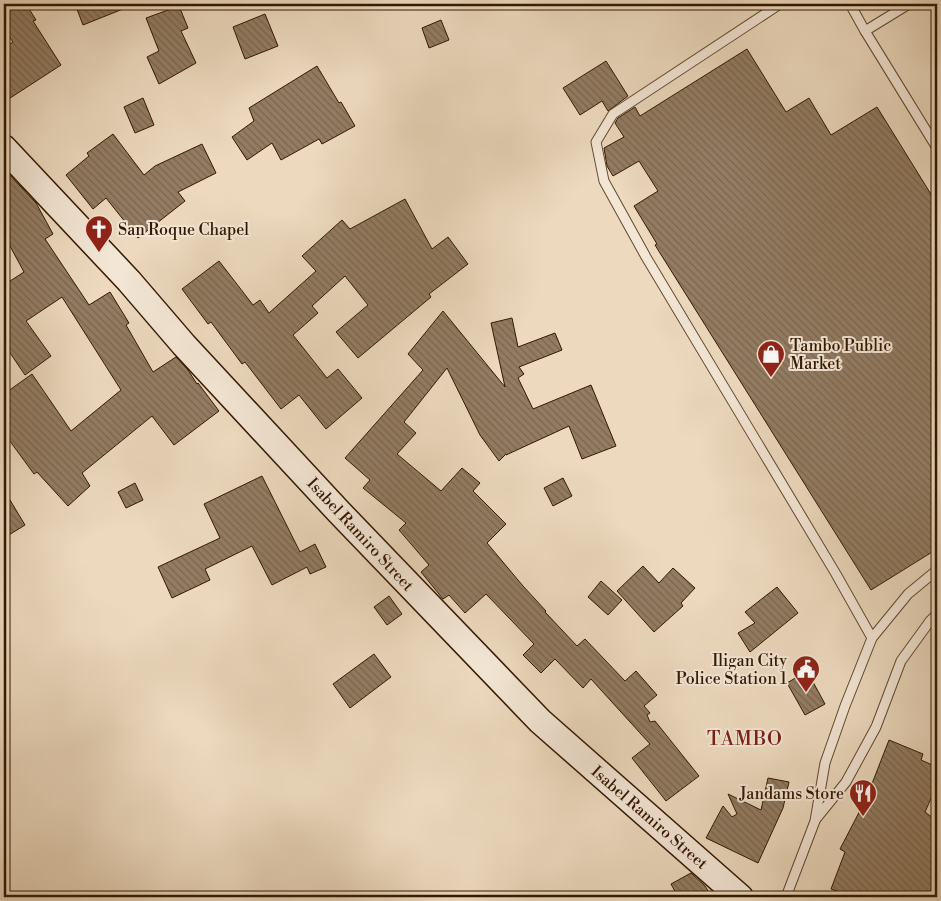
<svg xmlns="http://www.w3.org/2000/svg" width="941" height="901" font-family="'Libre Bodoni',serif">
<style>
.building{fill:url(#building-back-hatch);stroke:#321800}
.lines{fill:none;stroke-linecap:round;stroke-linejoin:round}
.lane-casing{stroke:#604830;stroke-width:11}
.secondary-casing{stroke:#321800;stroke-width:28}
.lane{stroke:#f3e6d5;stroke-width:9}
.secondary{stroke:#f3e6d5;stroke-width:25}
.labels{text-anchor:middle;stroke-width:4;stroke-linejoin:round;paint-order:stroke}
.poi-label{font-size:16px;fill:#321800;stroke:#f3e6d5;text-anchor:start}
.street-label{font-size:16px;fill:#321800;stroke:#f3e6d5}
.quarter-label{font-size:19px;letter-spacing:1px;fill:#7a1f14;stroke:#f3e6d5}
</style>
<defs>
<pattern id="building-back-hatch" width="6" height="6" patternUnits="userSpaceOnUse" patternTransform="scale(1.25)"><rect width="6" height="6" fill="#937c63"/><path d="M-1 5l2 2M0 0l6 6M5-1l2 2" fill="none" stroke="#79654f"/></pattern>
</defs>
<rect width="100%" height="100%" fill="#ecd9be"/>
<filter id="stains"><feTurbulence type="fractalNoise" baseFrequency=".004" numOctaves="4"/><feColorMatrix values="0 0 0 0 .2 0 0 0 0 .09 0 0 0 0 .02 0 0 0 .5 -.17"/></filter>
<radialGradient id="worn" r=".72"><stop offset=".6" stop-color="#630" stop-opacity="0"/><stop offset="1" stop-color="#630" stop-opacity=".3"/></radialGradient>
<g class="building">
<polygon points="4,4 26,4 36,20 33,21 61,65 4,102 4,48 13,42 4,29"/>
<polygon points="75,4 133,4 133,5 83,25"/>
<polygon points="179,6 188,28 181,31 196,63 159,84 147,57 159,51 146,18"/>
<polygon points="265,14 278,46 245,59 233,27"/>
<polygon points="441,20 449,40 429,48 422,28"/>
<polygon points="747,49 786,112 809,98 831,135 877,107 937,204 937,549 871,590 655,245 657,244 634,206 658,191 639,161 613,176 607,166 604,148 624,137 615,123 618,118 635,107 640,116"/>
<polygon points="606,61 628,96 608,111 602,101 580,115 563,88"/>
<polygon points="317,66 339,103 341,102 355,126 322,144 319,139 281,160 272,143 247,160 232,137 254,121 249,108"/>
<polygon points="143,98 154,125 135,133 124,107"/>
<polygon points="113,134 144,175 155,166 202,144 216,173 178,192 185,201 138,238 106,198 93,209 66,175 89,156 87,153"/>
<polygon points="4,169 36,203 53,234 45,239 89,305 110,292 129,323 126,325 153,372 176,357 188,370 197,384 198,383 219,411 174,445 152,416 82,473 90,486 68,506 37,472 34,474 4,433 4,394 32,374 71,431 121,390 62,297 26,321 51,356 25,375 4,344 4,285 24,272 4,235"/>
<polygon points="405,199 432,249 448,237 468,264 429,294 431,297 358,358 336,332 368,305 345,276 312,306 318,313 293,335 327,378 338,369 362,398 326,429 299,395 281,409 245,362 242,364 211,322 208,324 182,289 219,261 253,305 260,300 269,313 316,271 302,256 342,220 350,229"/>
<polygon points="443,311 505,387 491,323 512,318 518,347 555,333 562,350 519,367 524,374 518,378 533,409 591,385 616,446 582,459 569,426 506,455 506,454 499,461 480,435 447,368 404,422 416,433 397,454 441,491 462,468 480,483 473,491 506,524 487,543 523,586 546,611 545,612 577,646 585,639 625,681 636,671 657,695 644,706 650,713 647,715 650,722 655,721 699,776 666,801 632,758 650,744 591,679 583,688 555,659 541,673 523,655 534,644 486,594 465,613 449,595 443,599 421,572 429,565 399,530 406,523 363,488 370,480 345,458 423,370 408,354"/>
<polygon points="262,476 300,552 315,544 326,567 310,574 307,567 272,585 252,546 205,569 210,580 172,598 158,567 220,538 204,504"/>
<polygon points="563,478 572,496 553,506 544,488"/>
<polygon points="135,483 143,500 126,508 118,492"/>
<polygon points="4,490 25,525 4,538"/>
<polygon points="643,566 659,583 673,568 695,588 681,603 683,606 654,632 617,591"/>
<polygon points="601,581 622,600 608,615 588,597"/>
<polygon points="777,587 798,613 750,652 738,633 755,623 745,612"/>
<polygon points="389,596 402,614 387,625 374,607"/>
<polygon points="374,654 391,677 350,708 333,684"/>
<polygon points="807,671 825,704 805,715 787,683"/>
<polygon points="889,740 923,754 921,760 937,767 937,785 925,812 937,821 937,897 853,897 831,889 845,852 840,849 866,799"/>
<polygon points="768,778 789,782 783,808 758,863 706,838 723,806 732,817 737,814 728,794 761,810"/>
<polygon points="691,873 705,886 712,897 678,897 671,884"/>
</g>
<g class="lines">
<g class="lane-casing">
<g id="lane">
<polyline points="780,4 613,114 596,142 604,181 646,257 836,574 872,638"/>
<polyline points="850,4 865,31 937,148"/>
<polyline points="865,31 909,4"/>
<polyline points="816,819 846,782 876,727 901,661 930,621 937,614"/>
<polyline points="786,897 815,821 825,763 845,706 872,638 908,594 937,570"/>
</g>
</g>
<g class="secondary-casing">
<polyline id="secondary" points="4,148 129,281 184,345 339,512 540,721 740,897"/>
</g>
<use href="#lane" class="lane"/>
<use href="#secondary" class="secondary"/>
</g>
<defs>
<g id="church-pin" transform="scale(1.4375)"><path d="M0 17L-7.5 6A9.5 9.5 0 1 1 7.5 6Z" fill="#8f2418" stroke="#f3e6d5"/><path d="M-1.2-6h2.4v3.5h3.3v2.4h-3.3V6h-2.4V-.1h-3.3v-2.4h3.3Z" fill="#fff"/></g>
<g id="shop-pin" transform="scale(1.4375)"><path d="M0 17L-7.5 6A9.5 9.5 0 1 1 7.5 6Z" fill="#8f2418" stroke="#f3e6d5"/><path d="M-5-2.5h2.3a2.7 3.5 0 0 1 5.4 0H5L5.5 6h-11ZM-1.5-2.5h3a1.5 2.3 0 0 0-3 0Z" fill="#fff"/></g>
<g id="civic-pin" transform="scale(1.4375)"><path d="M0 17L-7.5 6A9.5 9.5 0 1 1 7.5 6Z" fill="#8f2418" stroke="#f3e6d5"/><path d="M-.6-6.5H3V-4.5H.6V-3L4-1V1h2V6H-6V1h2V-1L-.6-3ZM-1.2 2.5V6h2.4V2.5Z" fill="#fff"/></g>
<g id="restaurant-pin" transform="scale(1.4375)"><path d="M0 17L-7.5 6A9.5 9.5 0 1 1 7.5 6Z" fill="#8f2418" stroke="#f3e6d5"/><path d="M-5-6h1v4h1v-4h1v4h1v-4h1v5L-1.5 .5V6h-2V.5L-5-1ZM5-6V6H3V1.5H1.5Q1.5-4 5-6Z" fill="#fff"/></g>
</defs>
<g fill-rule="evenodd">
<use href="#church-pin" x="99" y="229"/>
<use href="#shop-pin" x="771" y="354"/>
<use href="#civic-pin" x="806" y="669"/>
<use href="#restaurant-pin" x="863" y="793"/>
</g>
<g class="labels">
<g class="poi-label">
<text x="118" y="235">San Roque Chapel</text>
<text x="790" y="351">Tambo Public<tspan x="790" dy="18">Market</tspan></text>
<text x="787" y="666" text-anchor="end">Iligan City<tspan x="787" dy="18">Police Station 1</tspan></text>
<text x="844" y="799" text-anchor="end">Jandams Store</text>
</g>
<g class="street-label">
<text transform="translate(361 534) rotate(47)" y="6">Isabel Ramiro Street</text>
<text transform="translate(650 817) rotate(41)" y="6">Isabel Ramiro Street</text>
</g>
<g class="quarter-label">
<text x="745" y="745">TAMBO</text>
</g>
</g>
<rect width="941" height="901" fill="none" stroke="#ecd9be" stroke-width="20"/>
<rect x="5" y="5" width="931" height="891" fill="none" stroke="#321800" stroke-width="2.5"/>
<rect x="10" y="10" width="921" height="881" fill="none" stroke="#321800"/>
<rect width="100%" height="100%" filter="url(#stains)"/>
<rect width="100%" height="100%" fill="url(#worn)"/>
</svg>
